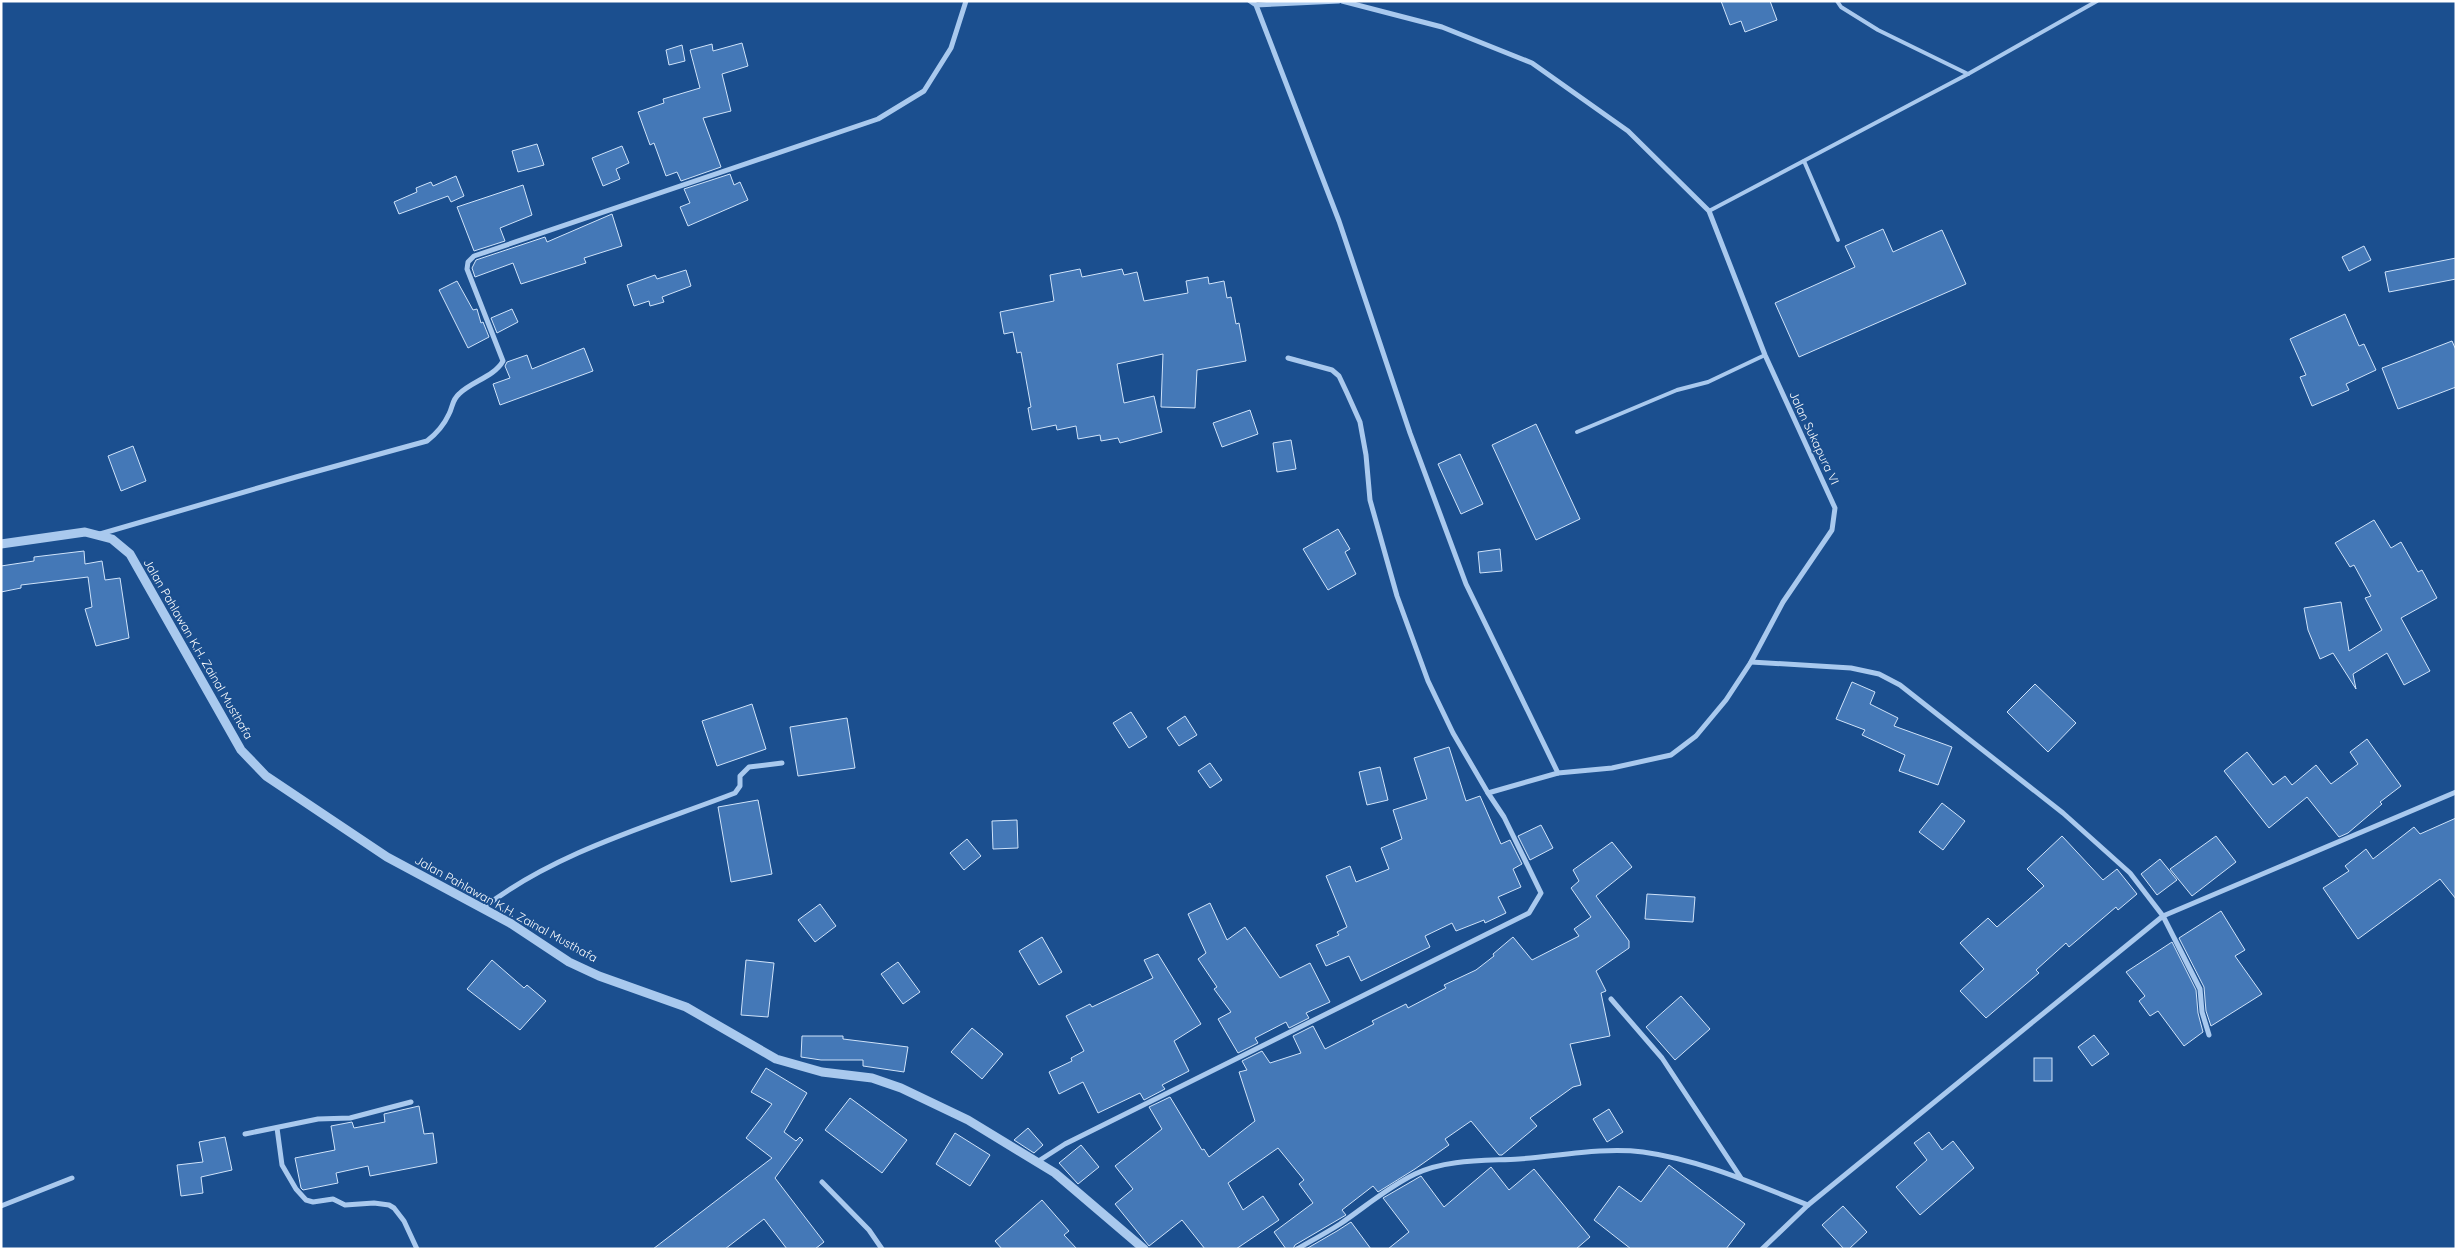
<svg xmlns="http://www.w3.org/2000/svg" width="2457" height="1250" font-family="Quicksand,sans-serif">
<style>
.building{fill:#4478b7;stroke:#cfe3fa}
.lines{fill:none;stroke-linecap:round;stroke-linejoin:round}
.service{stroke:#a9c9ee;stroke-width:4}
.minor{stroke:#a9c9ee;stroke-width:5}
.tertiary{stroke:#a9c9ee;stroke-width:9}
.labels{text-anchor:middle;stroke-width:4;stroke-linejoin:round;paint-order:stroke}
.street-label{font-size:12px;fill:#fff;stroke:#1b4f8f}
</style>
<rect width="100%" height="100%" fill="#1b4f8f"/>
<g class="building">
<polygon points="1721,1 1770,1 1777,20 1745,32 1741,21 1730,25"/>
<polygon points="742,43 748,66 722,74 731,111 703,118 721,167 681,181 677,172 666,176 654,143 650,145 638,112 664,103 663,99 700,88 690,50 712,44 713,51"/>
<polygon points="682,45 685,61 669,65 666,50"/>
<polygon points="537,144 544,165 518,172 512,151"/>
<polygon points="622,146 629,163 616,169 620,179 603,186 592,158"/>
<polygon points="730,174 734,185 740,182 748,200 688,226 680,207 690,203 684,189"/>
<polygon points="456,176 464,196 451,202 448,196 399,214 394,202 417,192 416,188 431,182 433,186"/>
<polygon points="523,185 532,215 500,228 505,241 474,251 457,207"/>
<polygon points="612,214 622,246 584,258 586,263 521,284 513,263 475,277 472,268 476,260 545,237 547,242"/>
<polygon points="1883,229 1893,252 1942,230 1966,284 1799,357 1775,303 1855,267 1845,246"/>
<polygon points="2364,246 2371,260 2349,271 2342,257"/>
<polygon points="2456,258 2456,279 2389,292 2385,272"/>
<polygon points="1080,269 1082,277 1122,269 1124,275 1137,272 1144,301 1188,293 1186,281 1208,277 1209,284 1224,281 1227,298 1231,297 1236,324 1239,323 1246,361 1197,370 1195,408 1161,407 1163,354 1117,364 1124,403 1154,396 1162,432 1120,443 1118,438 1101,441 1100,435 1078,439 1076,426 1057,430 1056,425 1032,430 1028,408 1031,407 1021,352 1017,353 1013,332 1004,334 1000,312 1054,301 1050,275"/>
<polygon points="686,270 691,286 662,297 664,302 650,306 649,301 634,306 627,285 655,275 657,279"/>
<polygon points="457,281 473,310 477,309 481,323 483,322 489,337 468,348 439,290"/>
<polygon points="512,309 518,322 497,333 491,318"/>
<polygon points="2345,314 2359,346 2364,344 2376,370 2346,384 2349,390 2312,406 2300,377 2306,375 2290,339"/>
<polygon points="2452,341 2456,350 2456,387 2398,409 2382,368"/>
<polygon points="584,348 593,371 500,405 493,384 510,378 505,366 507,362 527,355 532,369"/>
<polygon points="1250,410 1258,434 1222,447 1213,423"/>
<polygon points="1536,424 1580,519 1536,540 1492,445"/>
<polygon points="1291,440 1296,469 1277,472 1273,443"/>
<polygon points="133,446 146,481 121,491 108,456"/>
<polygon points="1460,454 1483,504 1461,514 1438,464"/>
<polygon points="2374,520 2391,548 2401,542 2418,572 2422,570 2437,598 2401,618 2430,671 2404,685 2387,653 2353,674 2356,689 2333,653 2320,659 2308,630 2304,608 2341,602 2349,651 2382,630 2365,598 2371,596 2354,565 2350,567 2335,543"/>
<polygon points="1338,529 1350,549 1345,552 1356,574 1328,590 1303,549"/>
<polygon points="1500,549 1502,571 1480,573 1478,552"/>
<polygon points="84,551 85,564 102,561 105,580 120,578 129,638 96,646 85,609 92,607 88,577 21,585 21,588 1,592 1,566 34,561 34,557"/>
<polygon points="1852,682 1875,692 1870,704 1898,718 1894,726 1952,747 1938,785 1899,771 1905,755 1862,735 1865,730 1836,719"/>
<polygon points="2035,684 2076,723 2048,752 2007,712"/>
<polygon points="752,704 766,749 717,766 702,721"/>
<polygon points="1131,712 1147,737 1129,748 1113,723"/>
<polygon points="1185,716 1197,735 1179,746 1167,728"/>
<polygon points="847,718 855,768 798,776 790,727"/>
<polygon points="2367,739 2401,786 2380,802 2382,804 2348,833 2339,837 2307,797 2269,828 2224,771 2247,752 2273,785 2285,776 2292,785 2316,765 2331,784 2358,764 2350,752"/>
<polygon points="1449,747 1466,801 1480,796 1501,844 1510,840 1522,864 1513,869 1521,887 1498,897 1506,913 1485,923 1484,920 1456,931 1452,923 1425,936 1430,947 1361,981 1349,956 1326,966 1316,945 1339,935 1337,932 1347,927 1326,876 1350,866 1356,882 1389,869 1381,848 1402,839 1393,810 1427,799 1414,758"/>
<polygon points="1210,763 1222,780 1210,788 1198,771"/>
<polygon points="1380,767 1388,800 1367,805 1359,772"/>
<polygon points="758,800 772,874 731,882 718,807"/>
<polygon points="1942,803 1965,821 1943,850 1919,832"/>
<polygon points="2456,818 2456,899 2440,879 2358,939 2323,888 2349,871 2345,866 2366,849 2373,859 2414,827 2420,834"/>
<polygon points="1017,820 1018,848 993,849 992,821"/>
<polygon points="1541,825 1553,848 1530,860 1518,836"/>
<polygon points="2062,836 2103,880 2117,869 2137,894 2118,910 2116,907 2069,947 2066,943 2036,970 2039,973 1986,1018 1960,991 1984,969 1960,943 1988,918 1997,927 2044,886 2027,869"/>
<polygon points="2216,836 2236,862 2192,896 2170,869"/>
<polygon points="967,839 981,856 964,870 950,853"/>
<polygon points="1612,842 1632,867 1596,896 1629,941 1629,948 1596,971 1606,991 1601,993 1610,1036 1570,1044 1581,1085 1573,1087 1530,1118 1537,1126 1502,1155 1499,1155 1471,1121 1445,1139 1449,1145 1415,1169 1378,1192 1373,1186 1342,1210 1346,1215 1295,1245 1293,1249 1286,1249 1274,1232 1313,1203 1299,1184 1304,1180 1278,1148 1228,1183 1243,1210 1263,1196 1279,1220 1236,1249 1205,1249 1182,1220 1149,1246 1115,1204 1133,1189 1115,1166 1162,1129 1149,1107 1170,1097 1202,1150 1204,1149 1209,1157 1255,1121 1239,1072 1247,1070 1242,1061 1262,1051 1270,1063 1301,1053 1293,1036 1313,1026 1325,1049 1374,1024 1372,1021 1406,1004 1408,1008 1446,988 1444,985 1476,970 1494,956 1493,954 1513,937 1532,960 1579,936 1574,929 1591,917 1571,888 1579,881 1573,870"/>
<polygon points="2160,859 2177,880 2157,895 2141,874"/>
<polygon points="1647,894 1695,897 1693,922 1645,919"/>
<polygon points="1210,903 1227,940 1245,927 1280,978 1310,963 1330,1002 1306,1013 1309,1018 1289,1028 1286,1022 1255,1038 1258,1043 1238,1053 1218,1019 1231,1012 1214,989 1217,987 1198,959 1206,953 1188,914"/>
<polygon points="820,904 836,926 815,942 798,920"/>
<polygon points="2221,911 2245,950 2235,956 2262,994 2211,1026 2206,1011 2204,987 2179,938"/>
<polygon points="1042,937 1062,972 1039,985 1019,951"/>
<polygon points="2172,942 2196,990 2198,1013 2203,1032 2184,1046 2158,1011 2150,1016 2139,1001 2145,996 2126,972"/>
<polygon points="1158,954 1201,1024 1174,1041 1189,1071 1162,1085 1165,1089 1144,1100 1140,1093 1098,1113 1083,1082 1059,1094 1049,1072 1072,1061 1071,1058 1084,1051 1066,1016 1090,1004 1092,1007 1153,978 1144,960"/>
<polygon points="492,960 524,988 527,985 546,1001 520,1030 467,989"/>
<polygon points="746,960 774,963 768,1017 741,1015"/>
<polygon points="898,962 920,992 903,1004 881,974"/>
<polygon points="1681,996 1710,1029 1675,1060 1646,1027"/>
<polygon points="972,1028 1003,1054 982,1079 951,1052"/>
<polygon points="2094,1035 2109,1054 2092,1066 2078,1047"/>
<polygon points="802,1036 843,1036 843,1039 908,1047 904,1072 863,1066 863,1060 821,1060 801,1057"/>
<rect x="2034" y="1058" width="18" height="23"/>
<polygon points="766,1068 807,1093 784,1132 796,1141 800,1137 803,1140 775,1178 824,1242 815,1249 787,1249 764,1219 725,1249 653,1249 772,1158 746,1138 772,1104 751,1092"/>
<polygon points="850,1098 907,1140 882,1173 825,1130"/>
<polygon points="419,1106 424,1134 433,1133 437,1163 370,1176 368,1166 336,1173 338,1183 303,1190 301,1188 295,1158 335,1150 331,1126 352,1122 354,1128 385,1122 384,1114"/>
<polygon points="1609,1109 1623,1132 1607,1142 1593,1119"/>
<polygon points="1028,1128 1043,1145 1034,1153 1014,1140"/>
<polygon points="1929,1132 1942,1150 1953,1141 1974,1168 1920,1215 1896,1187 1927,1160 1914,1143"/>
<polygon points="955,1133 990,1155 970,1186 936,1164"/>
<polygon points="225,1137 232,1170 201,1177 203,1193 181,1196 177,1165 203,1162 199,1142"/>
<polygon points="1081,1145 1099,1167 1078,1184 1059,1163"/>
<polygon points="1669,1165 1745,1224 1726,1249 1631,1249 1594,1220 1619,1186 1641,1202"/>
<polygon points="1491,1167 1509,1190 1534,1169 1590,1237 1576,1249 1388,1249 1409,1232 1383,1198 1421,1176 1444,1207"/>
<polygon points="1042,1200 1069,1231 1064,1235 1077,1249 1002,1249 995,1241"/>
<polygon points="1843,1206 1867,1232 1849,1249 1844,1249 1822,1225"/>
<polygon points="1351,1222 1371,1249 1306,1249 1337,1231"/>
</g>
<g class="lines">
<g class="service">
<polyline points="1837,1 1841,7 1878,30 1968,74"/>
<polyline points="1804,161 1838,240"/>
<polyline points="1709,211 1968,74 2097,1"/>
<polyline points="1577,432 1677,390 1708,382 1765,355"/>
</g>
<g class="minor">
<polyline points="1342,1 1442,27 1532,63 1628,131 1709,211 1765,355 1835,508 1832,530 1783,602 1751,662 1726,700 1696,736 1671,755 1612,768 1558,773"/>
<polyline points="1256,5 1339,1"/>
<polyline points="1288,358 1332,370 1339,376 1347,393 1360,422 1366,455 1370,500 1397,596 1428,681 1453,733 1488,793"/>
<path d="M100 534 296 477 427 441C436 434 444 425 449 414 453 406 452 400 459 394 472 381 494 377 503 361L467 269 468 262 474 256 878 119 924 91 951 48 966 1"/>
<polyline points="1751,662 1851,668 1879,674 1900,685 2063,813 2130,873 2163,916 2200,989 2202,1012 2209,1035"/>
<path d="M483 908C556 852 649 826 735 793L740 786V776L749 767 782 763"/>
<polyline points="1611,999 1662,1058 1741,1178"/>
<polyline points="277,1128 282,1165 296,1189 306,1200 313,1202 333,1199 345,1205 374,1203 389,1205 394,1208 404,1221 417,1249"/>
<polyline points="245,1134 318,1119 350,1118 411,1102"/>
<polyline points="1037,1162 1065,1144 1529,913 1541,893 1504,817 1488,793 1558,773 1466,584 1410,433 1339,221 1256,5 1250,1"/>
<polyline points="822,1182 869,1230 882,1249"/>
<polyline points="1,1206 72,1178"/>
<path d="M1297 1249C1311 1241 1326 1233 1340 1224 1365 1207 1388 1187 1415 1174 1447 1159 1484 1161 1519 1159 1560 1156 1602 1147 1643 1152 1701 1160 1754 1184 1808 1205"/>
<polyline points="1762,1249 1808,1205 2163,916 2456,792"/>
</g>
<polyline class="tertiary" points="1,544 85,532 112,539 130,554 241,750 266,776 387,857 510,923 569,962 599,976 686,1007 776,1059 822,1072 872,1078 901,1088 968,1120 1055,1173 1144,1249"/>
</g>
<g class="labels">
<g class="street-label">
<text transform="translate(1814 438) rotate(65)" y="4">Jalan Sukapura VI</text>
<text transform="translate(198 649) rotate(60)" y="4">Jalan Pahlawan K.H. Zainal Musthafa</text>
<text transform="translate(506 909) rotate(29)" y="4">Jalan Pahlawan K.H. Zainal Musthafa</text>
</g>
</g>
<rect width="2457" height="1250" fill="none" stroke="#ffffff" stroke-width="5"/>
</svg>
